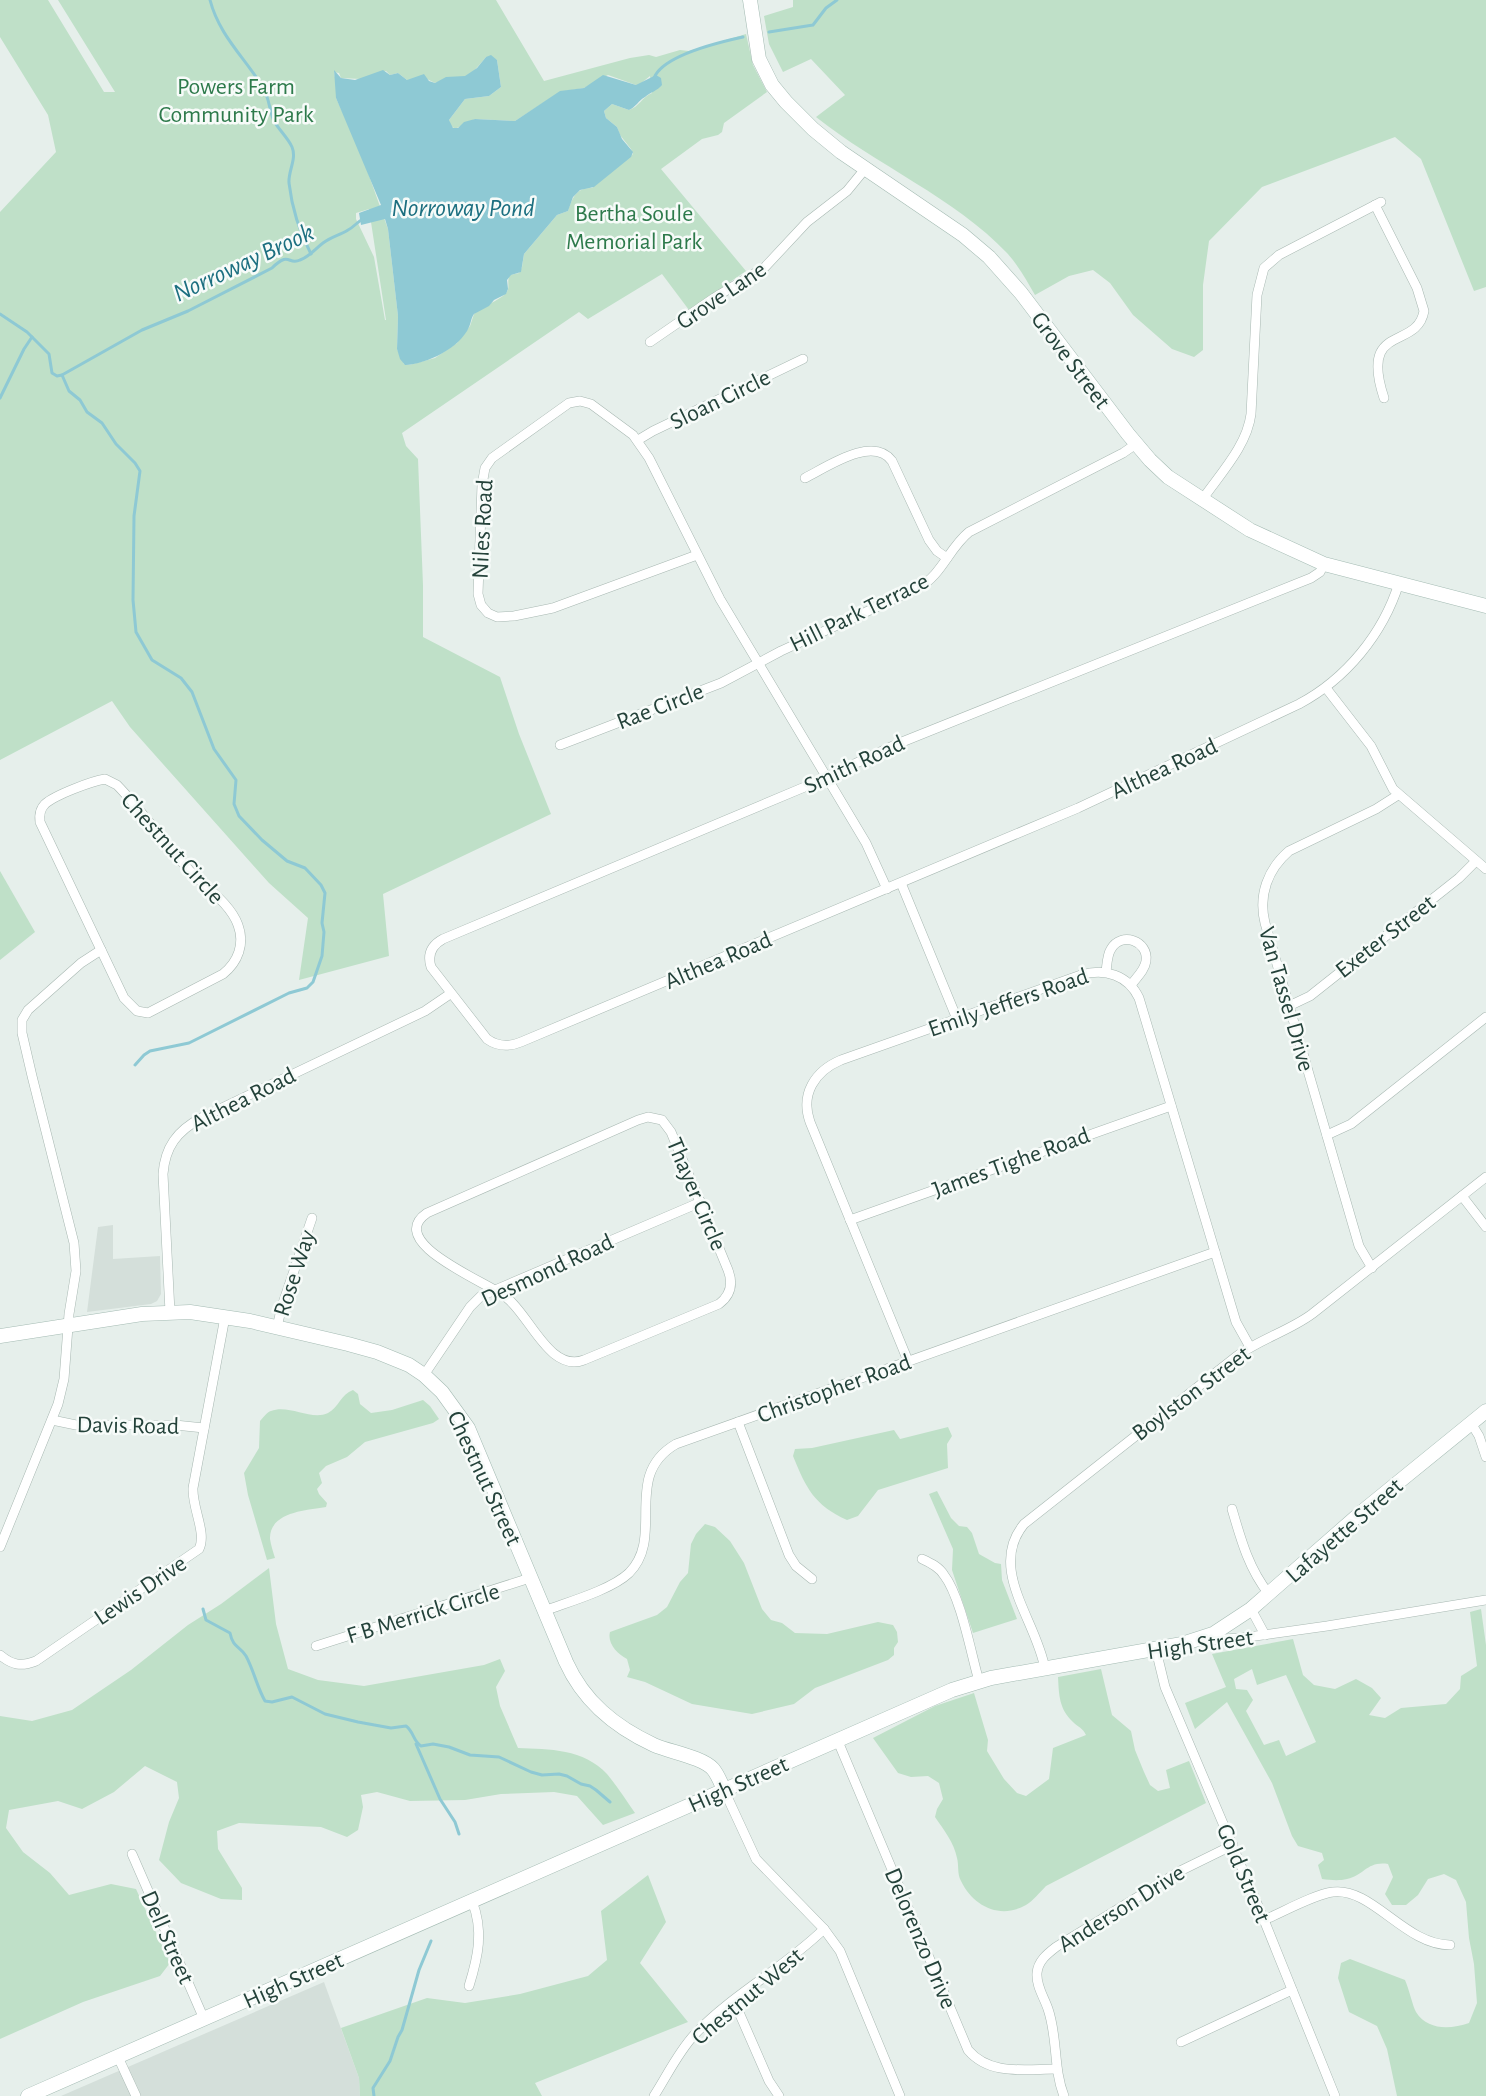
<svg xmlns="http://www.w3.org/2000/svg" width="1486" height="2096" font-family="'Alegreya Sans',sans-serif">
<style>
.built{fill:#d4dfda}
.green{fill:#bfe0c8;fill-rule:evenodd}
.water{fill:#8ec9d4}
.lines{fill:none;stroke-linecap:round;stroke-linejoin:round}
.stream{stroke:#8ec9d4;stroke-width:3}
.street-casing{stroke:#a8b8b2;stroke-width:10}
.secondary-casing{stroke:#a4bbb3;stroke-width:15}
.street{stroke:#fff;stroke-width:9}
.secondary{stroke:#fff;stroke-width:14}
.labels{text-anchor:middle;stroke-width:5;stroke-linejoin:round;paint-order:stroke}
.park-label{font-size:24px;fill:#2d7a4b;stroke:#f7fbf9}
.street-label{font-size:24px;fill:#24423a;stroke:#f7fbf9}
.water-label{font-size:26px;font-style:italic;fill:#1c6f80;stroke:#f7fbf9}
</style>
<rect width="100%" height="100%" fill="#e6efeb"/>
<g class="built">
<polygon points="113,1225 113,1259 160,1256 161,1294 157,1301 151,1304 87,1312 98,1227"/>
<polygon points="324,1982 359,2078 360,2096 61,2096"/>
</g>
<g class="green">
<path d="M0 0H48L104 92H115L58 0H496L544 81 630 58 649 55 656 57 680 50 689 51 746 34 753 65 767 92 724 123 722 132 718 135 702 139 661 169 746 271 689 310 662 274 588 319 579 312 402 433 406 446 418 459 423 585V637L500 677 519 734 551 814 383 894 389 956 299 980 308 918 269 883 130 727 112 701 0 760V212L56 152 48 115 0 37ZM486 57 497 60 501 87 489 96 465 99 449 120 450 125 455 129 475 119 515 121 560 92 584 88 608 75 636 85H639L650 76 652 93C642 97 639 107 629 110L612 104 604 111 606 118 617 127 620 135 631 149 633 154 592 188C576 187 572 199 568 211L557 215 524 254 522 267 519 273 510 275C506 281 511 288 506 293 500 300 481 307 474 314L470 326 457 343 435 358 409 365 404 364 397 349 398 316 388 229 361 153 336 98V83L334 72 339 73 341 78 361 79 386 71 390 75 398 73 407 80 427 79 435 83C446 78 454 80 464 77 473 74 480 64 486 57ZM369 209 386 320H385L374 257 356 219V213Z"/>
<path d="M793 0H1486V287L1474 291 1421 159 1395 137 1262 187 1209 241 1203 285V350L1194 357 1172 349 1133 315 1110 283 1093 270 1069 276 1035 295C1027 281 1018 265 1007 253 955 198 876 165 816 117L845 95 811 59 783 72 769 44 764 16 793 7Z"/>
<polygon points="0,871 35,932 0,960"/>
<path d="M353 1390 358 1394 360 1404 371 1413 392 1410 423 1400 430 1406 439 1419 433 1423 365 1442 347 1457 326 1466 319 1473 322 1483 317 1489 319 1494 327 1503 326 1507C307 1510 269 1512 270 1539 271 1545 273 1552 275 1558L267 1560 248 1495 244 1473 259 1448 260 1421C263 1418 267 1412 271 1411 289 1404 311 1421 328 1413 339 1407 341 1394 353 1390Z"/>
<path d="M948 1427 952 1436 947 1444 948 1468 878 1490 858 1516 847 1520C814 1505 806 1488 793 1456L795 1449 812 1448 894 1430 900 1439Z"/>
<polygon points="937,1491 951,1518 959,1526 967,1527 972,1533 979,1554 995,1563 1001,1564 1002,1580 1017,1619 973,1633 952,1570 953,1549 929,1494"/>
<path d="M705 1524 715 1527 730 1541 744 1563 762 1609 771 1620 782 1623 795 1633 827 1634 878 1622 893 1625 897 1632 898 1642 894 1648V1655L888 1660 815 1688 794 1704 752 1714 692 1704 645 1682 627 1677 630 1670 627 1659C617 1654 607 1643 610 1632L657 1615 667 1607 680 1582 688 1573 691 1544 696 1534Z"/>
<path d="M269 1568 276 1624 288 1669 318 1680 364 1686 484 1665 500 1659 505 1671 496 1687 500 1706 518 1748C549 1749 584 1749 607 1774 617 1786 626 1800 635 1813L603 1825 577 1796 554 1792 501 1794 465 1800 410 1801 377 1792 361 1795 363 1807 358 1830 347 1837 321 1827 282 1825 239 1823 217 1831 218 1849 242 1888V1900L221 1899 181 1883 159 1860 169 1822 179 1798 177 1782 145 1766 114 1792 82 1809 58 1801 9 1810 6 1828 23 1852 50 1873 69 1895 111 1884 136 1889 170 1963 160 1976 83 2002 0 2039V1716L32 1721 72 1710 131 1670 188 1625 221 1604Z"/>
<path d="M1481 1609 1486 1645V2096H1397L1387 2049 1377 2026 1349 2012 1338 1978 1341 1963 1350 1959 1405 1980C1409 1989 1413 2007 1416 2012 1428 2031 1451 2029 1469 2023L1477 2003 1474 1964 1469 1938 1466 1902 1456 1880 1444 1874 1428 1879 1418 1895 1406 1905H1392L1385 1894 1393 1877 1388 1864C1367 1861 1365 1875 1347 1879 1339 1881 1330 1880 1322 1879L1318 1865 1324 1860 1322 1853 1298 1846 1292 1836 1272 1783 1227 1702 1195 1729 1185 1703 1226 1687 1212 1654 1293 1639 1303 1675 1314 1685 1335 1689 1356 1679 1372 1688 1381 1698 1369 1715 1385 1718 1401 1708 1446 1704 1460 1689 1461 1676 1477 1666 1470 1612ZM1252 1669 1257 1685 1286 1675 1316 1742 1286 1756 1279 1740 1264 1745 1246 1711 1253 1700 1247 1690 1236 1689 1234 1679Z"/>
<path d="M1101 1669 1112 1715 1131 1731 1135 1750 1144 1772 1150 1785 1158 1791 1170 1788 1166 1770 1189 1761 1206 1803 1046 1886C1040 1892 1033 1901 1026 1905 1000 1920 973 1906 961 1881 957 1874 959 1865 957 1858 954 1843 944 1830 935 1817L937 1809 943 1799 939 1783 928 1776 911 1777 898 1773 873 1738 935 1706 974 1693 988 1740 987 1751 1004 1779 1017 1793 1026 1796 1049 1779 1053 1748 1086 1735C1083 1728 1078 1727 1073 1722 1059 1709 1059 1695 1058 1677Z"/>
<polygon points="648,1875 666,1922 640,1963 688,2022 535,2083 542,2096 360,2096 359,2078 341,2028 427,1998 465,2003 520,1994 588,1976 607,1960 601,1911"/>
</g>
<path class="water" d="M491 55 497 60 501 87 489 96 465 99 449 120 453 128H458L464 122 475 119 515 121 560 91 584 88 603 75 636 85 656 75 661 78 662 85C657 91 651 92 645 97 638 101 636 107 629 110L612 104 604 111 606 118 617 127 622 139 633 152 631 157 594 187 580 190 573 197 568 211 557 215 524 254 521 272 511 275 507 280 508 289 506 294 494 300 489 306 474 314C471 318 471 323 469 327 460 348 427 364 405 365L400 359 397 349 398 316 388 229 385 219 361 225 359 213 381 205 336 98 334 70 341 78 355 80 383 70 390 75 398 73 407 80 424 74 429 81 435 83 446 77 465 76 477 68 486 57Z"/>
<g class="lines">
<g class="stream">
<path d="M210 0C219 35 244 57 262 86 270 98 269 111 274 121 279 130 288 138 292 147 297 159 288 171 289 183 292 209 299 231 311 254"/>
<polyline points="769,32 813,25 826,8 837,0"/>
<path d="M654 78C663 55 720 42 743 37"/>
<path d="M0 314 27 332 49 354 52 373 57 376 62 375 142 330 188 311 272 268C290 250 288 266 300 260 309 257 315 249 323 243 331 237 340 235 348 230 354 227 357 222 363 219"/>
<polyline points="62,375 69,391 80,400 87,412 102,423 116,444 135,463 140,471 134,516 133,600 136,632 152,660 181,678 192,692 214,749 236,780 234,804 239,816 262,840 287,861 305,868 321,885 325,893 322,923 324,932 322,956 313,982 307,988 289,993 189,1043 150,1051 144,1055 135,1065"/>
<polyline points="0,398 24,349 32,337"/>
<path d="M203 1609 206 1620 230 1633C233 1648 240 1646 246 1656 254 1671 257 1687 265 1701L272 1702 292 1697 325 1714 358 1722 391 1728 406 1726C414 1732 413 1741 421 1746L433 1744 449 1747 470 1755 499 1757 531 1772 542 1775 559 1774 567 1776 581 1784 590 1786 596 1790 610 1802"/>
<polyline points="416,1744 440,1799 455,1822 459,1834"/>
<polyline points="374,2096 373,2088 390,2061 398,2037 402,2030 419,1970 431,1941"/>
</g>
<g class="street-casing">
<g id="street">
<path d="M1375 205 1417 288 1424 311C1417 351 1359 322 1384 398"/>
<polyline points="650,342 714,298 765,267 807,222 847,191 865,169"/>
<polyline points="638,440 653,431 803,359"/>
<path d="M805 478C827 467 873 435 892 461L929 540 937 551 947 558"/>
<path d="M1202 500C1220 474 1247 446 1251 414L1257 295 1264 268 1279 255 1381 202"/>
<polyline points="697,555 553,608 514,616 497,617 488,613 481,605 478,594 482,485 485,468 492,458 569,403 580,401 591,404 633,435 649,458 720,599 866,843 887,889"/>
<path d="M1324 564 1320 572 1311 578 897 744 807 786 443 939C432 945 427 954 431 967L487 1039C498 1047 509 1047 521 1042L1078 808 1299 704C1346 679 1383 634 1399 583"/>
<polyline points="1326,688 1371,746 1393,789 1486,869"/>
<path d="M560 745 721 683 781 651 918 588C942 575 949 548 969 532L1123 453 1136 444"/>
<path d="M105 779 117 785C143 812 164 842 189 870 205 887 230 903 238 925 245 944 238 962 223 974L148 1013 137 1011 124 998 40 822C39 815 40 809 45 804 55 795 92 781 105 779Z"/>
<polyline points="901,883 957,1019"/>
<path d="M1106 972C1107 965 1107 955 1111 949 1121 931 1149 941 1146 961 1145 970 1136 978 1131 985"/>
<polyline points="1289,1006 1310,996 1459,878 1476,861"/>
<path d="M648 1117 662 1120 671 1132 728 1270C733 1283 731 1295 719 1304L584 1360C550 1373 530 1316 507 1298 490 1283 383 1243 427 1213L638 1120Z"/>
<polyline points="1327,1135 1351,1124 1486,1017"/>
<polyline points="1462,1196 1486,1227"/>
<polyline points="850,1220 1171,1106"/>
<path d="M1372 1268 1359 1246 1265 923C1258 895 1268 869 1289 851L1376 809 1398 795"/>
<path d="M170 1312 163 1174C165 1147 177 1131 201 1118L425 1011 450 994"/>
<polyline points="277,1327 282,1306 312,1218"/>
<path d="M908 1361 810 1122C800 1094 815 1071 841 1060L1081 975C1105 968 1128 975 1139 998L1236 1322 1250 1347"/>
<polyline points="424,1375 470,1307 481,1296 701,1202"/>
<polyline points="52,1420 76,1425 175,1425 204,1428"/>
<polyline points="738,1422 789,1555 796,1566 812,1579"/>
<polyline points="1471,1423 1479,1436 1486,1457"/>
<path d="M1232 1509C1241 1540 1249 1569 1269 1594"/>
<polyline points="0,1547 58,1404 64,1379 69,1314 76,1271 74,1243 32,1076 22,1033 22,1020 28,1010 81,963 101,950"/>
<path d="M922 1559C931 1563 939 1567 944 1575 961 1597 971 1654 979 1681"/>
<polyline points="1251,1609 1265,1635"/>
<path d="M544 1611C568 1602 611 1590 629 1573 666 1536 621 1476 676 1444L1215 1252"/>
<polyline points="1206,1640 1241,1638 1327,1626 1486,1600"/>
<polyline points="316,1646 530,1578"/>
<polyline points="1156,1650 1165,1687 1264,1920 1335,2096"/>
<path d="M0 1655C12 1665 21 1667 36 1661L199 1549C207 1533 192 1508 193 1488L225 1317"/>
<path d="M1045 1669C1037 1621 987 1569 1024 1524L1237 1356C1260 1339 1289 1331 1312 1314L1486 1177"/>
<path d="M837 1739 968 2050C990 2076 1025 2069 1057 2069"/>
<polyline points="724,1790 756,1859 824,1929 840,1951 900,2096"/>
<polyline points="132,1854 204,2019"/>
<path d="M1264 1920C1283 1912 1315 1894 1333 1892 1372 1887 1405 1945 1450 1945"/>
<path d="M469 1986C478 1957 484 1931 472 1901"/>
<polyline points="734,2001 769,2081 779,2096"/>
<polyline points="1181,2042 1292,1990"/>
<polyline points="118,2057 136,2096"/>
<path d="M654 2096C667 2076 678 2052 695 2034 733 1994 784 1968 824 1929"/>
<path d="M1064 2096C1053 2068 1058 2038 1048 2009 1044 1997 1036 1986 1037 1973 1038 1961 1047 1954 1056 1947L1180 1871 1233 1845"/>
</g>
</g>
<g class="secondary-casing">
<g id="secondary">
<polyline points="750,0 759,59 772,85 786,102 813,129 841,152 963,235 989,257 1021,293 1128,434 1150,460 1168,477 1250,530 1324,564 1486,606"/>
<path d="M0 1336 142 1314 190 1312 250 1321 348 1344 377 1352 409 1365 424 1375 442 1392 468 1428 566 1662C584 1702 615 1727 654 1745 670 1752 702 1757 713 1769 718 1775 721 1783 724 1790"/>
<polyline points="28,2096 952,1690 991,1678 1182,1644 1213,1634 1251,1609 1363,1511 1486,1411"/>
</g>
</g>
<use href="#street" class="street"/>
<use href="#secondary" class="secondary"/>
</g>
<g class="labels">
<g class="park-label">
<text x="236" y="94">Powers Farm<tspan x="236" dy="28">Community Park</tspan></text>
<text x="634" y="221">Bertha Soule<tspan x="634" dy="28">Memorial Park</tspan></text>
</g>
<g class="street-label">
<text transform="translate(721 295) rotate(-34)" y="8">Grove Lane</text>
<text transform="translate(1071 360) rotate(53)" y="8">Grove Street</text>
<text transform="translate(720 399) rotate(-26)" y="8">Sloan Circle</text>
<text transform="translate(482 529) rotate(-87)" y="8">Niles Road</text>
<text transform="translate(859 612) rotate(-26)" y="8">Hill Park Terrace</text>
<text transform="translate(660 706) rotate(-21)" y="8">Rae Circle</text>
<text transform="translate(854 764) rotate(-25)" y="8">Smith Road</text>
<text transform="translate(1164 768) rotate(-25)" y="8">Althea Road</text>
<text transform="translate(173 848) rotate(48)" y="8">Chestnut Circle</text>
<text transform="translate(1385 936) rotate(-38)" y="8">Exeter Street</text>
<text transform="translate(718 960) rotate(-23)" y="8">Althea Road</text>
<text transform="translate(1287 999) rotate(74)" y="8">Van Tassel Drive</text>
<text transform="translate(1008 1002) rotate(-19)" y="8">Emily Jeffers Road</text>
<text transform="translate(243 1099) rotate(-27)" y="8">Althea Road</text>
<text transform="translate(1011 1162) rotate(-20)" y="8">James Tighe Road</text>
<text transform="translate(697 1194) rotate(67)" y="8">Thayer Circle</text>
<text transform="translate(547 1270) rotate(-25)" y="8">Desmond Road</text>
<text transform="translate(294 1273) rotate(-72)" y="8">Rose Way</text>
<text transform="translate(834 1388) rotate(-20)" y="8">Christopher Road</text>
<text transform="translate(1191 1393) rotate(-37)" y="8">Boylston Street</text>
<text transform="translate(128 1425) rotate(1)" y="8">Davis Road</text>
<text transform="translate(485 1478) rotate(65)" y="8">Chestnut Street</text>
<text transform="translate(1344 1530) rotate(-41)" y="8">Lafayette Street</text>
<text transform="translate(140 1590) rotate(-34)" y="8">Lewis Drive</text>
<text transform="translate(423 1613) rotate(-17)" y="8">F B Merrick Circle</text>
<text transform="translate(1200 1644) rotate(-8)" y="8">High Street</text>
<text transform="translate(738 1784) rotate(-24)" y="8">High Street</text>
<text transform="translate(1244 1873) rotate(67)" y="8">Gold Street</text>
<text transform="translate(1121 1908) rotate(-32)" y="8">Anderson Drive</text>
<text transform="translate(168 1937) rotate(66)" y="8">Dell Street</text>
<text transform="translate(921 1938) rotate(67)" y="8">Delorenzo Drive</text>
<text transform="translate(293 1980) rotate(-24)" y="8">High Street</text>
<text transform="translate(747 1996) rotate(-40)" y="8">Chestnut West</text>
</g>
<g class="water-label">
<text x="463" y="216">Norroway Pond</text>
<text transform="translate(243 262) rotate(-25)" y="9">Norroway Brook</text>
</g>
</g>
</svg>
